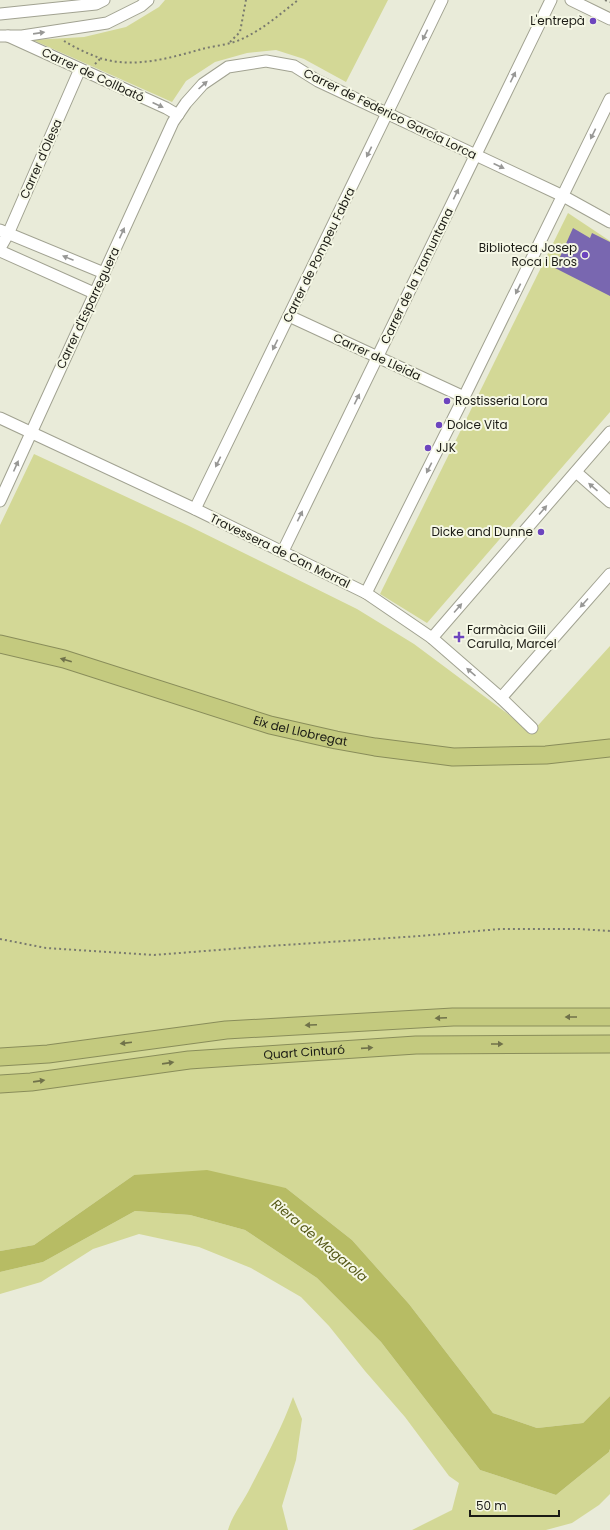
<svg xmlns="http://www.w3.org/2000/svg" width="610" height="1530" font-family="Poppins,sans-serif">
<style>
.green{fill:#d3d896}
.water{fill:#b7bc64}
.building{fill:#7967b0}
.lines{fill:none;stroke-linecap:round;stroke-linejoin:round}
.minor-casing{stroke:#a1a291;stroke-width:13}
.highway-casing{stroke:#898d5a;stroke-width:19}
.path{stroke:#797a6f;stroke-width:2;stroke-dasharray:2 3;stroke-linecap:butt}
.minor{stroke:#fff;stroke-width:11}
.highway{stroke:#c4ca7f;stroke-width:17}
.oneway{fill:#989896}
.oneway2{fill:#70724a}
.poi-dot{fill:#6d45be;stroke:#f6f8e6;stroke-width:1.5}
.labels{text-anchor:middle;stroke-width:4;stroke-linejoin:round;paint-order:stroke}
.poi-label{font-size:12px;fill:#1b1b15;stroke:#f6f8e6;text-anchor:start}
.street-label{font-size:12px;fill:#1b1b15;stroke:#f6f8e6}
.water-label{font-size:13px;font-style:italic;fill:#555817;stroke:#f6f8e6}
</style>
<rect width="100%" height="100%" fill="#e9ebd9"/>
<g class="green">
<polygon points="165,0 388,0 346,82 304,59 276,50 247,53 215,62 186,81 172,102 33,40 84,37 126,27 159,7"/>
<polygon points="568,213 610,241 610,412 427,623 380,594"/>
<polygon points="34,454 187,525 357,609 414,644 532,732 610,646 610,1396 583,1423 537,1428 493,1413 409,1304 352,1240 286,1188 134,1175 34,1245 0,1251 0,525"/>
<polygon points="135,1211 190,1215 245,1230 317,1278 381,1342 480,1470 556,1495 609,1452 610,1449 610,1494 599,1505 572,1523 546,1530 412,1530 452,1510 459,1483 449,1476 405,1417 365,1371 329,1326 301,1297 251,1268 199,1247 139,1234 93,1249 41,1282 0,1294 0,1272 43,1262"/>
<path d="M293 1397 302 1419 296 1460 282 1506 288 1530H228C232 1516 241 1505 248 1492 264 1461 281 1430 293 1397Z"/>
</g>
<polygon class="water" points="207,1170 286,1188 352,1240 409,1304 493,1413 537,1428 583,1423 610,1396 610,1449 609,1452 556,1495 480,1470 381,1342 317,1278 245,1230 190,1215 135,1211 43,1262 0,1272 0,1251 34,1245 134,1175"/>
<polygon class="building" points="573,228 590,238 592,233 610,242 610,296 555,268"/>
<g class="lines">
<g class="minor-casing">
<g id="minor">
<polyline points="571,0 610,19"/>
<polyline points="0,14 96,4 104,0"/>
<polyline points="0,36 22,36 107,23 141,6 148,0"/>
<polyline points="8,36 166,108 178,115"/>
<polyline points="0,230 104,273"/>
<polyline points="0,248 8,234 80,69"/>
<polyline points="0,251 94,293"/>
<polyline points="289,316 464,397"/>
<polyline points="0,418 195,509 366,593 432,638 501,698 532,728"/>
<polyline points="576,472 610,502"/>
<polyline points="0,501 173,122 186,103 203,84 228,67 266,61 294,66 318,81 563,196 610,222"/>
<polyline points="195,509 442,0"/>
<polyline points="283,551 551,0"/>
<polyline points="366,593 464,397 610,99"/>
<polyline points="432,638 610,432"/>
<polyline points="501,698 610,574"/>
</g>
</g>
<g class="highway-casing">
<g id="highway">
<path id="s1" d="M0 644 64 659 270 725 336 740 375 747 453 757 546 755 610 748"/>
<polyline points="0,1057 48,1054 226,1030 453,1017 610,1017"/>
<path id="s2" d="M0 1084 31 1082 189 1060 416 1045 610 1044"/>
</g>
</g>
<g class="path">
<polyline points="605,0 610,2"/>
<path d="M64 41C76 48 90 55 103 59 136 68 170 58 202 49 213 46 227 45 237 41 260 32 279 15 298 0"/>
<polyline points="230,42 240,32 246,0"/>
<polyline points="95,64 101,58"/>
<polyline points="0,939 46,948 154,955 269,946 420,936 500,929 579,929 610,931"/>
</g>
<use href="#minor" class="minor"/>
<use href="#highway" class="highway"/>
</g>
<defs><path id="oneway-solid" d="M-6-.8H1V-3.2L6.5 0L1 3.2V.8H-6Z"/></defs>
<g class="oneway">
<use href="#oneway-solid" transform="translate(39 33) rotate(-8)"/>
<use href="#oneway-solid" transform="translate(425 35) rotate(116)"/>
<use href="#oneway-solid" transform="translate(513 77) rotate(-64)"/>
<use href="#oneway-solid" transform="translate(203 85) rotate(-42)"/>
<use href="#oneway-solid" transform="translate(158 105) rotate(25)"/>
<use href="#oneway-solid" transform="translate(593 134) rotate(116)"/>
<use href="#oneway-solid" transform="translate(369 152) rotate(116)"/>
<use href="#oneway-solid" transform="translate(499 166) rotate(25)"/>
<use href="#oneway-solid" transform="translate(456 194) rotate(-64)"/>
<use href="#oneway-solid" transform="translate(122 233) rotate(-65)"/>
<use href="#oneway-solid" transform="translate(68 258) rotate(-158)"/>
<use href="#oneway-solid" transform="translate(518 289) rotate(116)"/>
<use href="#oneway-solid" transform="translate(275 345) rotate(116)"/>
<use href="#oneway-solid" transform="translate(357 399) rotate(-64)"/>
<use href="#oneway-solid" transform="translate(218 462) rotate(116)"/>
<use href="#oneway-solid" transform="translate(16 466) rotate(-66)"/>
<use href="#oneway-solid" transform="translate(429 468) rotate(117)"/>
<use href="#oneway-solid" transform="translate(593 487) rotate(-139)"/>
<use href="#oneway-solid" transform="translate(543 510) rotate(-49)"/>
<use href="#oneway-solid" transform="translate(300 516) rotate(-64)"/>
<use href="#oneway-solid" transform="translate(584 603) rotate(132)"/>
<use href="#oneway-solid" transform="translate(458 608) rotate(-49)"/>
<use href="#oneway-solid" transform="translate(471 672) rotate(-139)"/>
</g>
<g class="oneway2">
<use href="#oneway-solid" transform="translate(66 660) rotate(-164)"/>
<use href="#oneway-solid" transform="translate(571 1017) rotate(180)"/>
<use href="#oneway-solid" transform="translate(441 1018) rotate(177)"/>
<use href="#oneway-solid" transform="translate(311 1025) rotate(177)"/>
<use href="#oneway-solid" transform="translate(126 1043) rotate(173)"/>
<use href="#oneway-solid" transform="translate(497 1044)"/>
<use href="#oneway-solid" transform="translate(367 1048) rotate(-4)"/>
<use href="#oneway-solid" transform="translate(168 1063) rotate(-8)"/>
<use href="#oneway-solid" transform="translate(39 1081) rotate(-8)"/>
</g>
<g class="poi-dot">
<circle cx="593" cy="21" r="4"/>
<circle cx="585" cy="255" r="4"/>
<circle cx="447" cy="401" r="4"/>
<circle cx="439" cy="425" r="4"/>
<circle cx="428" cy="448" r="4"/>
<circle cx="541" cy="532" r="4"/>
<path d="M457 631h4v4h4v4h-4v4h-4v-4h-4v-4h4z"/>
</g>
<g class="labels">
<g class="poi-label">
<text x="585" y="25" text-anchor="end">L'entrepà</text>
<text x="577" y="252" text-anchor="end">Biblioteca Josep<tspan x="577" dy="14">Roca i Bros</tspan></text>
<text x="455" y="405">Rostisseria Lora</text>
<text x="447" y="429">Dolce Vita</text>
<text x="436" y="452">JJK</text>
<text x="533" y="536" text-anchor="end">Dicke and Dunne</text>
<text x="467" y="634">Farmàcia Gili<tspan x="467" dy="14">Carulla, Marcel</tspan></text>
</g>
<g class="street-label">
<text transform="translate(93 75) rotate(25)" y="4">Carrer de Collbató</text>
<text transform="translate(390 114) rotate(26)" y="4">Carrer de Federico García Lorca</text>
<text transform="translate(41 159) rotate(-66)" y="4">Carrer d'Olesa</text>
<text transform="translate(319 255) rotate(-64)" y="4">Carrer de Pompeu Fabra</text>
<text transform="translate(417 276) rotate(-64)" y="4">Carrer de la Tramuntana</text>
<text transform="translate(88 308) rotate(-65)" y="4">Carrer d'Esparreguera</text>
<text transform="translate(377 357) rotate(25)" y="4">Carrer de Lleida</text>
<text transform="translate(280 551) rotate(26)" y="4">Travessera de Can Morral</text>
<text dy="4" stroke="none"><textPath href="#s1" startOffset="313">Eix del Llobregat</textPath></text>
<text dy="4" stroke="none"><textPath href="#s2" startOffset="306">Quart Cinturó</textPath></text>
</g>
<g class="water-label">
<text transform="translate(320 1240) rotate(40)" y="5">Riera de Magarola</text>
</g>
</g>
<path d="M470 1510v6h89v-6" fill="none" stroke="#1b1b15" stroke-width="2"/>
<text x="476" y="1510" font-size="12" fill="#1b1b15" stroke="#f6f8e6" stroke-width="3" paint-order="stroke">50 m</text>
</svg>
